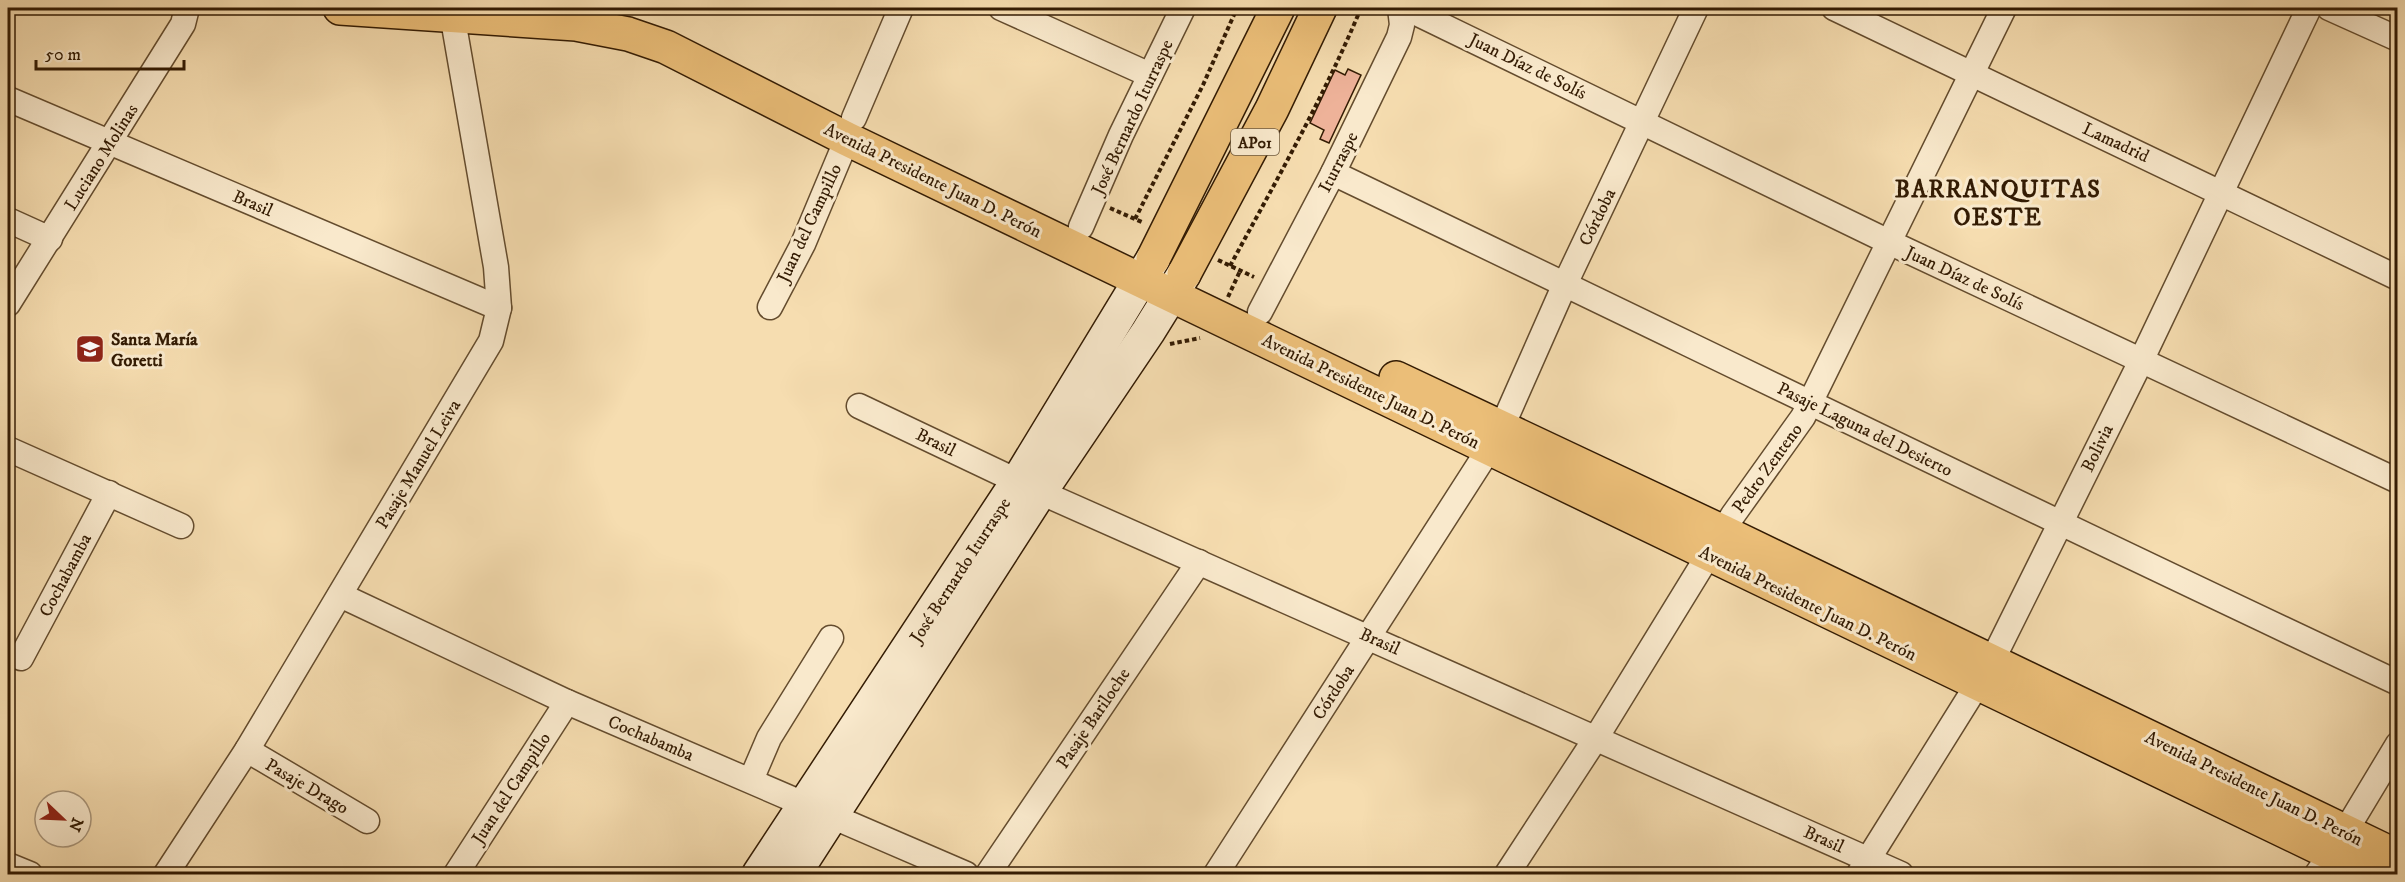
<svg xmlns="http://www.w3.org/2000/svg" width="2405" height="882" font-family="'IM FELL DW Pica',serif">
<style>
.building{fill:#eeb299;stroke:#331b03;stroke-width:1.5}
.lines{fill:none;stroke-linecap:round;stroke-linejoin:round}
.street-casing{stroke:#644c2e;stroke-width:27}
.secondary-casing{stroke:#331b03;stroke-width:36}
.primary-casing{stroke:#331b03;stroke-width:36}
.highway-casing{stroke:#331b03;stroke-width:36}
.path{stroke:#331b03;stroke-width:4;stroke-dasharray:4.5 3;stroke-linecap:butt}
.street{stroke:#f9e9cc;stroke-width:24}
.secondary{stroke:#f9e9cc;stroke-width:33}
.primary{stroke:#ebbe78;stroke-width:33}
.highway{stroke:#ebbe78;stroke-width:33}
.labels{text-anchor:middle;stroke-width:6;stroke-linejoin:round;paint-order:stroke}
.shield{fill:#f9e9cc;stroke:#6e593f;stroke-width:1.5}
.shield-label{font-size:16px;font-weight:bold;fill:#331b03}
.street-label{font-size:18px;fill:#331b03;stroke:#f9e9cc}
.poi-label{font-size:18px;font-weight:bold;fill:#331b03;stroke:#f9e9cc;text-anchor:start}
.district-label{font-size:24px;font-weight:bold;letter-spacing:1.5px;fill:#331b03;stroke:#f9e9cc}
</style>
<rect width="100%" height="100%" fill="#f6ddb0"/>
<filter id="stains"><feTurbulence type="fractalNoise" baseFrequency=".00333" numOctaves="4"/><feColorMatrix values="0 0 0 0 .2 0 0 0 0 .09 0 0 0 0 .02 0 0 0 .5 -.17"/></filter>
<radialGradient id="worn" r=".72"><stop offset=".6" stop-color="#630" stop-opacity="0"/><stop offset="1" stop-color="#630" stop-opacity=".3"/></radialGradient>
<polygon class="building" points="1348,69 1361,75 1329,143 1320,139 1324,130 1310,123 1335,70 1345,75"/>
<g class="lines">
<g class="street-casing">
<g id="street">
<polyline points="1001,8 1150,75"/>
<polyline points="1406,8 1891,243 2398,481"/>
<polyline points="1834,8 2398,278"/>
<polyline points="2329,8 2398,39"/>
<polyline points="8,99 499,308"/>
<polyline points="854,118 901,8"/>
<path d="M1333 173C1688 343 2041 516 2398 683"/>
<polyline points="8,220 50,239"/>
<polyline points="1081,227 1121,135 1183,8"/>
<polyline points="8,304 183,24 187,8"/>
<polyline points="770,307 803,244 847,139"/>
<polyline points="1260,312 1333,173 1399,37 1402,25 1400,8"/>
<polyline points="859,406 1040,492 1901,874"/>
<polyline points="1501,429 1565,284 1696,8"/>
<polyline points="8,449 181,526"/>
<polyline points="340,595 567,702 966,874"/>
<polyline points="21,658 109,493"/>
<polyline points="247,750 367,821"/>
<polyline points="751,780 769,738 831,638"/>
<polyline points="2345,832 2398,744"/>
<polyline points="8,865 30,874"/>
<polyline points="166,874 247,750 491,341 499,308 496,267 451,8"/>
<polyline points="456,874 567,702"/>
<polyline points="988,874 1199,562"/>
<polyline points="1216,874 1489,449"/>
<polyline points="1507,874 1596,738 1733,515 1803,417 2004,8"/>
<polyline points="1859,874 1992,661 2141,361 2309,8"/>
<polyline points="2317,874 2331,854"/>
</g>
</g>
<g class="secondary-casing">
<g id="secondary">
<polyline points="759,874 1018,481 1153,259"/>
<polyline points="794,874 1040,492 1148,332 1184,274"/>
</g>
</g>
<g class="primary-casing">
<g id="primary">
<polyline points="340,8 576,24 628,34 666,47 847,139 2374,874"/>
<polyline points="1396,378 1723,532 2398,857"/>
</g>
</g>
<g class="highway-casing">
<g id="highway">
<polyline points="1153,259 1278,8"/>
<polyline points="1184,274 1272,109 1320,8"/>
</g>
</g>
<g class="path">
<polyline points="1110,208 1144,223"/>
<polyline points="1135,219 1203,85 1237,8"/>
<polyline points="1218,260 1254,277"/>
<path d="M1230 266C1276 181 1324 97 1361 8"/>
<polyline points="1228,297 1240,271"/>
<polyline points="1170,344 1200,338"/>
</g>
<use href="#street" class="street"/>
<use href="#secondary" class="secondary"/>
<use href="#primary" class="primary"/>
<use href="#highway" class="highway"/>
</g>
<defs>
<g id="school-square" transform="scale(1.5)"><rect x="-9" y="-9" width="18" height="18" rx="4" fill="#8f2418" stroke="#f9e9cc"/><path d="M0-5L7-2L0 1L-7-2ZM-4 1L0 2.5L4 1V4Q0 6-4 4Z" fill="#fff"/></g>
</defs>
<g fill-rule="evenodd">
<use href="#school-square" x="90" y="349"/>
</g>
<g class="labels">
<rect class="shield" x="1231" y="129" width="48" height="26" rx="4.5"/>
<g class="shield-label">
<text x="1255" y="148">AP01</text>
</g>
<g class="street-label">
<text transform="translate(1528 66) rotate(26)" y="6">Juan Díaz de Solís</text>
<text transform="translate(1132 117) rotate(-65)" y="6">José Bernardo Iturraspe</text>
<text transform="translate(2116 142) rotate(25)" y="6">Lamadrid</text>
<text transform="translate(101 157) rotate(-58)" y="6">Luciano Molinas</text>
<text transform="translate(1338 162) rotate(-63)" y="6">Iturraspe</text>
<text transform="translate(933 180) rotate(26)" y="6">Avenida Presidente Juan D. Perón</text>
<text transform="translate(253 203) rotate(23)" y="6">Brasil</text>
<text transform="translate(1597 217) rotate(-64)" y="6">Córdoba</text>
<text transform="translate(809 223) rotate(-65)" y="6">Juan del Campillo</text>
<text transform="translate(1965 278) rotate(25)" y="6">Juan Díaz de Solís</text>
<text transform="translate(1371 391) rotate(26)" y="6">Avenida Presidente Juan D. Perón</text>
<text transform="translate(1865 429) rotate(26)" y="6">Pasaje Laguna del Desierto</text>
<text transform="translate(936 442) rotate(26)" y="6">Brasil</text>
<text transform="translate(2097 448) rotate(-64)" y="6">Bolivia</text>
<text transform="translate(418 464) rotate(-59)" y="6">Pasaje Manuel Leiva</text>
<text transform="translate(1767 468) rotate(-54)" y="6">Pedro Zenteno</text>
<text transform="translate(960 570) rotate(-57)" y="6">José Bernardo Iturraspe</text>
<text transform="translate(65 575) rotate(-62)" y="6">Cochabamba</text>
<text transform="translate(1808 603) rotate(26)" y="6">Avenida Presidente Juan D. Perón</text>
<text transform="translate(1380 641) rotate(24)" y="6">Brasil</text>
<text transform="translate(1333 692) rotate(-57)" y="6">Córdoba</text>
<text transform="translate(1093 718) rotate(-56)" y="6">Pasaje Bariloche</text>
<text transform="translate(651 738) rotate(23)" y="6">Cochabamba</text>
<text transform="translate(307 786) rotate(30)" y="6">Pasaje Drago</text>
<text transform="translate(511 788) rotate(-57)" y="6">Juan del Campillo</text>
<text transform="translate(2254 788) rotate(26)" y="6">Avenida Presidente Juan D. Perón</text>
<text transform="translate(1824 839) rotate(24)" y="6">Brasil</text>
</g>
<g class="poi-label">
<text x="111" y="345">Santa María<tspan x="111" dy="21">Goretti</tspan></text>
</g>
<g class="district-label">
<text x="1998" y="197">BARRANQUITAS<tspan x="1998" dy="28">OESTE</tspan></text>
</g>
</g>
<rect width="2405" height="882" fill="none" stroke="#f6ddb0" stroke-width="30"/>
<rect x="9" y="9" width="2387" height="864" fill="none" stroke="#331b03" stroke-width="3"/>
<rect x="15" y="15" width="2375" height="852" fill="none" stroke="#331b03" stroke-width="1.5"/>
<g transform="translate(63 819) rotate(113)"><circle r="28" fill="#f9e9cc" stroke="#aa977c" stroke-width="1.5"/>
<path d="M0-4.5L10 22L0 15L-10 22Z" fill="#8f2418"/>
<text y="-9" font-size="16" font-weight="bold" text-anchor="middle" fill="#331b03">N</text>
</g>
<path d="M36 60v9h148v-9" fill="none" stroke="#331b03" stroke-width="3"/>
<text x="45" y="60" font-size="18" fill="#331b03" stroke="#f9e9cc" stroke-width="4.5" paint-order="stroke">50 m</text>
<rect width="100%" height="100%" filter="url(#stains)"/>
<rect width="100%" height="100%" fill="url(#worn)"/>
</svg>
